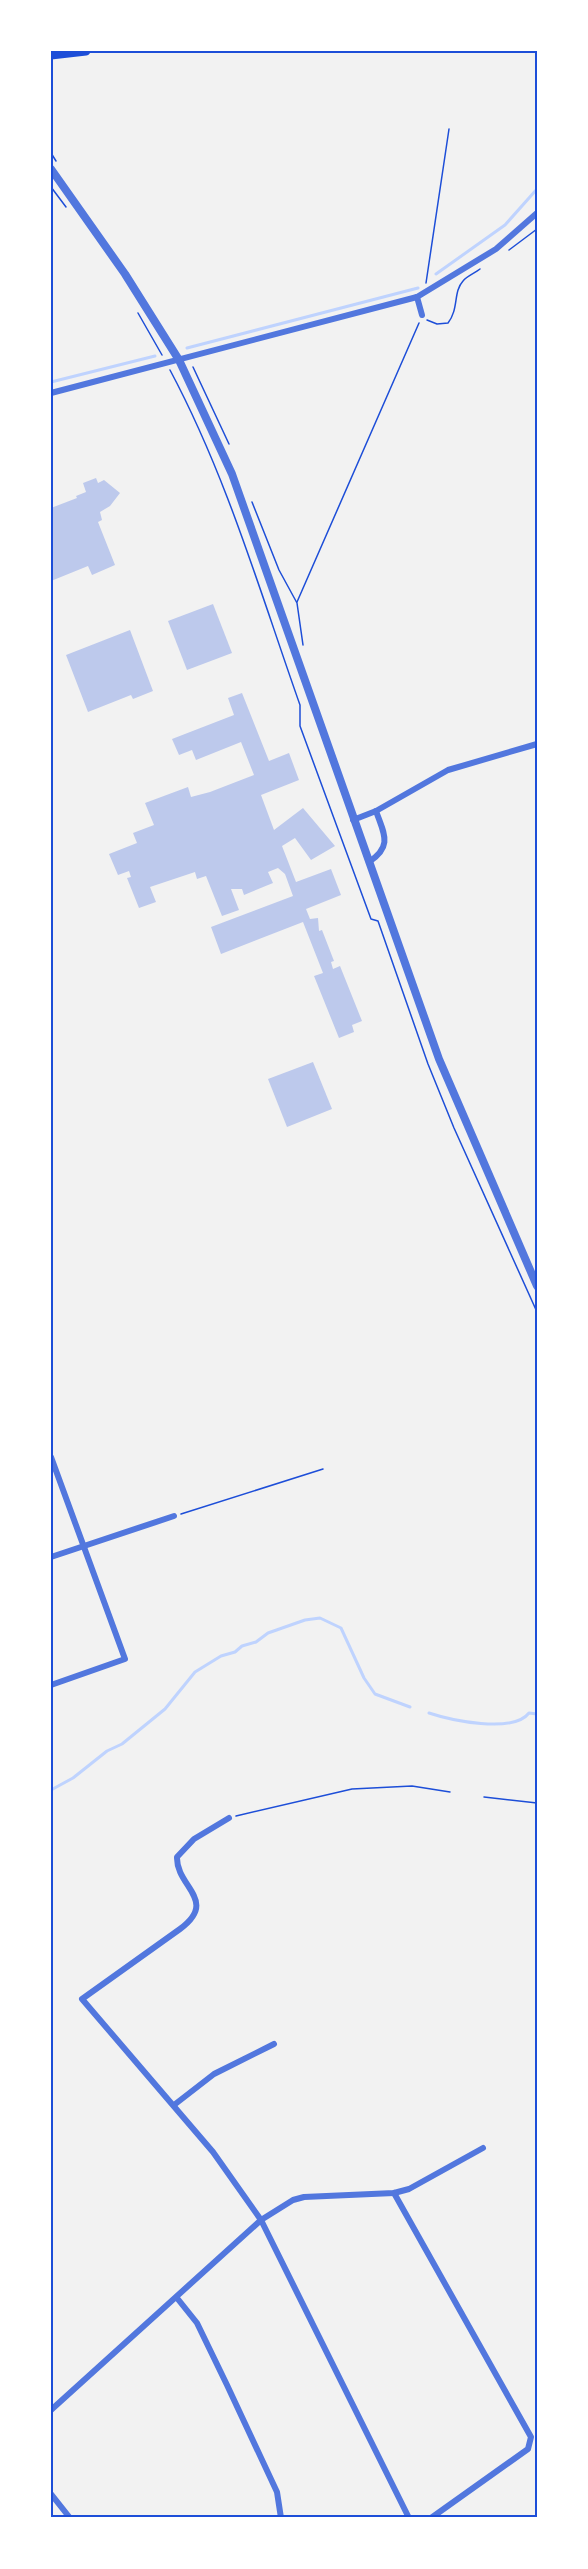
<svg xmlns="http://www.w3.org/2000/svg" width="588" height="2569" font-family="'Roboto Condensed',sans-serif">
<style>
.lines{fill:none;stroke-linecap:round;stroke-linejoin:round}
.stream{stroke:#bfd3fe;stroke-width:3}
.building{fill:#bdc9ec}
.path{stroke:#1d4ed8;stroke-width:1.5}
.minor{stroke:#5277de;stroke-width:6}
.tertiary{stroke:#5277de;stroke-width:8}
.primary{stroke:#1d4ed8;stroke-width:9}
.neatline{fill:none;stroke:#1d4ed8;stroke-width:2}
</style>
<rect width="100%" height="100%" fill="#f2f2f2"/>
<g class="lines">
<g class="stream">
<polyline points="436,274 505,225 537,189"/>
<polyline points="187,348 418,288"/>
<polyline points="51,382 155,356"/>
<path d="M429 1713C450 1720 513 1734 529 1713L537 1714"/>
<polyline points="51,1790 73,1778 107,1751 122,1744 165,1709 195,1672 221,1656 235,1652 242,1646 256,1642 268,1633 305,1620 320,1618 341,1628 364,1678 375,1694 410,1707"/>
</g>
</g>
<g class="building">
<polygon points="96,478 98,483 104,480 120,493 110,506 100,512 102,520 98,522 115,565 92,575 88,566 51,581 51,508 77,498 76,496 86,492 83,483"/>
<polygon points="213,604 232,653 187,670 168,621"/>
<polygon points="130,630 153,691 133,699 131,695 88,712 66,655"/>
<polygon points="242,693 269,761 289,753 299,780 261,795 274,830 303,808 335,846 311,860 295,838 282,846 296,882 331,869 341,895 306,909 310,919 318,918 319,931 322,930 334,961 331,962 333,969 340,966 362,1021 352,1025 354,1032 339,1038 314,976 323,973 303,922 221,954 211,927 293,896 285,874 278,868 268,872 273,883 244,895 242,889 231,889 239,910 222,916 206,876 197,879 195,872 150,887 156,902 139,908 127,878 131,877 129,871 118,875 109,854 137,843 133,833 154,825 145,803 188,787 191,797 210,792 254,775 241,742 196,760 192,750 179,755 172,739 234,715 228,698"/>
<polygon points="313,1062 332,1109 287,1127 268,1079"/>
</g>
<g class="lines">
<g class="path">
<polyline points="51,153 56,161"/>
<polyline points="51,187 66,207"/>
<polyline points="509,250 537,229"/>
<polyline points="426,283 449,129"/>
<polyline points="138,313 162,355"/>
<path d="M427 320 437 324 448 323C459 309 453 292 463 281 467 276 475 273 480 269"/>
<polyline points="193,367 229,444"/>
<path d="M170 370C227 477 260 592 300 705V726L371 919 378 921 428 1064 454 1128 537 1312"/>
<polyline points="252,502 279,570 297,603 303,645"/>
<polyline points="297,602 419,323"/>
<polyline points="181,1514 323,1469"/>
<polyline points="484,1797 537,1803"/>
<polyline points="236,1816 352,1789 412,1786 450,1792"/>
</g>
<g class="minor">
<polyline points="417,297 422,315"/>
<polyline points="51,393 417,297 496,249 537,213"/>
<polyline points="353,820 376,811 448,770 537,744"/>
<path d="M369 862C393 846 384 834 376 811"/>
<polyline points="51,1457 125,1659 51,1685"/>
<polyline points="51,1557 174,1516"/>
<path d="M229 1818 194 1839 177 1857C176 1887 219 1900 180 1929L82 1999 213 2152 261 2220 409 2518"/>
<polyline points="174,2105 214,2074 274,2044"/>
<polyline points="394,2193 531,2437 528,2449 431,2518"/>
<polyline points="177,2298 197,2323 227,2385 277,2492 281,2518"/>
<polyline points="51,2410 261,2220 293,2200 304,2197 394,2193 409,2189 483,2148"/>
<polyline points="51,2494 70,2518"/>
</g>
<polyline class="tertiary" points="51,169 125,274 179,360 232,474 439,1059 537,1286"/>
<polyline class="primary" points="51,55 86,51"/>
</g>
<rect width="588" height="2569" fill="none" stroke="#ffffff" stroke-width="105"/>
<rect x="52" y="52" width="484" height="2464" class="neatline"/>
</svg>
